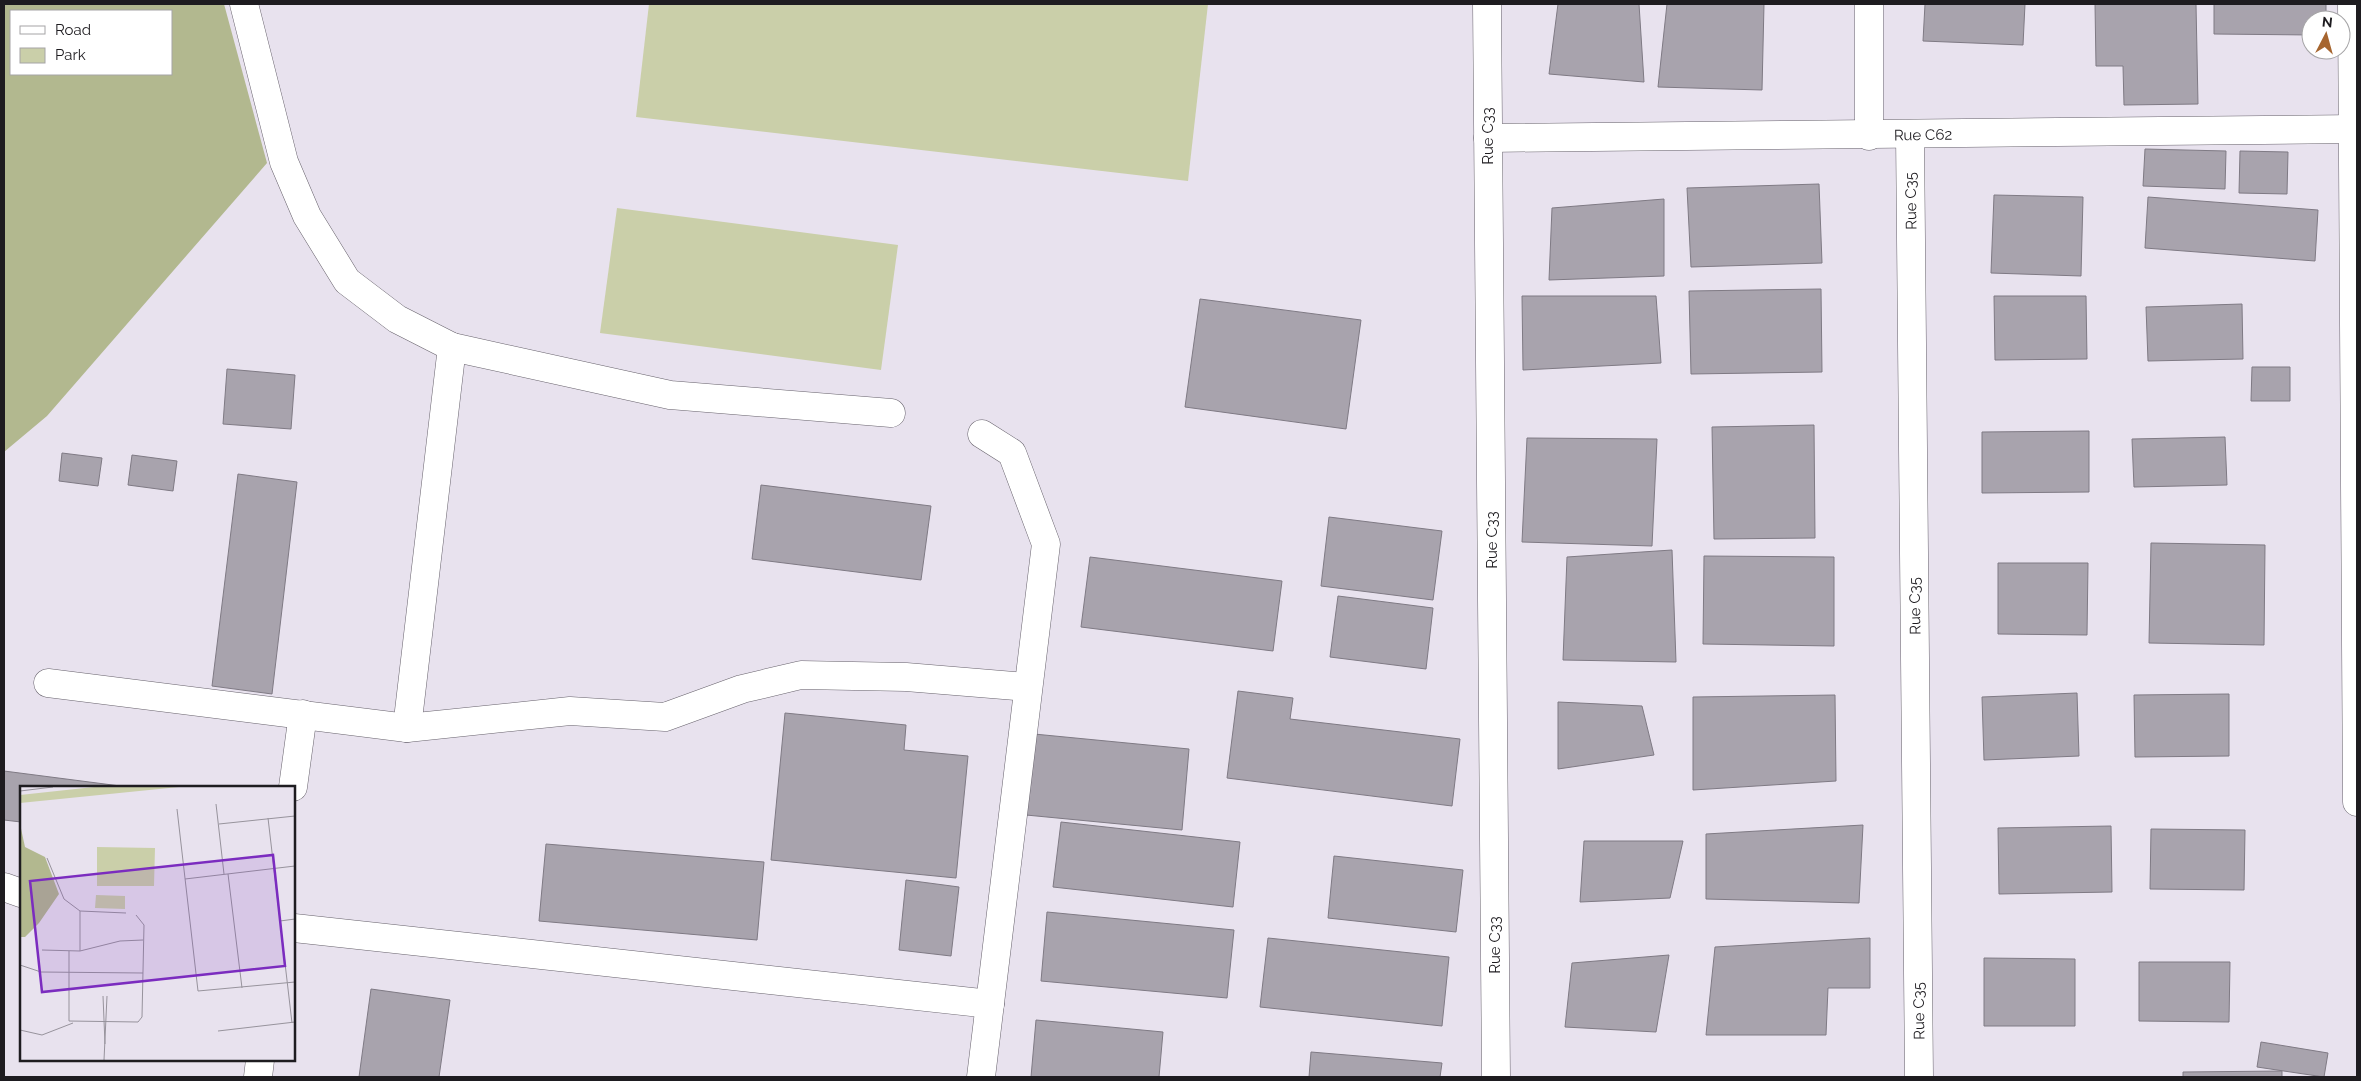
<svg xmlns="http://www.w3.org/2000/svg" width="2361" height="1081" font-family="Raleway,sans-serif">
<style>
.green{fill:#cacfa9}
.forest{fill:#b2b88f;fill-rule:evenodd}
.building{fill:#a8a3ad;stroke:#7f7a84}
.lines{fill:none;stroke-linecap:round;stroke-linejoin:round}
.minor-casing{stroke:#67626c;stroke-width:29}
.minor{stroke:#fff;stroke-width:28}
.labels{text-anchor:middle;stroke-width:4.5;stroke-linejoin:round;paint-order:stroke}
.street-label{font-size:15px;fill:#1e1c20;stroke:#fff}
.inset-road{fill:none;stroke:#97939c;stroke-width:1}
.view{fill:#7b2cbf;fill-opacity:0.15;stroke:#7b2cbf;stroke-width:2.5}
.inset-edge{fill:none;stroke:#1e1c20;stroke-width:2.5}
</style>
<rect width="100%" height="100%" fill="#e8e2ee"/>
<g class="green">
<polygon points="649,4 1208,4 1188,181 636,117"/>
<polygon points="617,208 898,245 881,370 600,333"/>
</g>
<path class="forest" d="M4 4H224L267 163 47 416 4 452ZM11 11H171V74H11Z"/>
<g class="building">
<polygon points="1558,4 1639,4 1644,82 1549,74"/>
<polygon points="1667,4 1764,4 1762,90 1658,87"/>
<polygon points="1925,4 2025,4 2023,45 1923,41"/>
<polygon points="2095,4 2196,4 2198,104 2124,105 2123,66 2096,66"/>
<polygon points="2214,4 2326,4 2326,20 2311,20 2311,35 2214,34"/>
<polygon points="2145,149 2226,151 2225,189 2143,186"/>
<polygon points="2240,151 2288,152 2287,194 2239,193"/>
<polygon points="1819,184 1822,263 1691,267 1687,188"/>
<polygon points="1994,195 2083,197 2081,276 1991,273"/>
<polygon points="2148,197 2318,210 2315,261 2145,248"/>
<polygon points="1664,199 1664,276 1549,280 1552,208"/>
<polygon points="1821,289 1822,372 1691,374 1689,291"/>
<polygon points="1522,296 1656,296 1661,363 1523,370"/>
<polygon points="1994,296 2086,296 2087,359 1995,360"/>
<polygon points="1200,299 1361,320 1346,429 1185,407"/>
<polygon points="2242,304 2243,359 2148,361 2146,307"/>
<polygon points="2252,367 2290,367 2290,401 2251,401"/>
<polygon points="227,369 295,375 291,429 223,424"/>
<polygon points="1814,425 1815,538 1714,539 1712,427"/>
<polygon points="2089,431 2089,492 1982,493 1982,432"/>
<polygon points="2225,437 2227,485 2134,487 2132,439"/>
<polygon points="1527,438 1657,439 1652,546 1522,542"/>
<polygon points="62,453 102,458 98,486 59,481"/>
<polygon points="132,455 177,461 173,491 128,485"/>
<polygon points="238,474 297,482 272,694 212,686"/>
<polygon points="761,485 931,506 921,580 752,559"/>
<polygon points="1329,517 1442,531 1433,600 1321,586"/>
<polygon points="2151,543 2265,545 2264,645 2149,643"/>
<polygon points="1672,550 1676,662 1563,660 1567,557"/>
<polygon points="1704,556 1834,557 1834,646 1703,644"/>
<polygon points="1090,557 1282,581 1273,651 1081,627"/>
<polygon points="1998,563 2088,563 2087,635 1998,634"/>
<polygon points="1338,596 1433,608 1426,669 1330,657"/>
<polygon points="1238,691 1293,698 1290,719 1460,739 1452,806 1227,778"/>
<polygon points="2077,693 2079,756 1984,760 1982,697"/>
<polygon points="2229,694 2229,756 2135,757 2134,695"/>
<polygon points="1835,695 1836,781 1693,790 1693,697"/>
<polygon points="1558,702 1642,706 1654,755 1558,769"/>
<polygon points="785,713 906,725 904,750 968,756 956,878 771,860"/>
<polygon points="1034,734 1189,749 1182,830 1026,815"/>
<polygon points="4,771 128,787 21,787 21,822 4,820"/>
<polygon points="1061,822 1240,842 1233,907 1053,887"/>
<polygon points="1863,825 1859,903 1706,899 1706,834"/>
<polygon points="2111,826 2112,892 1999,894 1998,828"/>
<polygon points="2151,829 2245,830 2244,890 2150,889"/>
<polygon points="1584,841 1683,841 1670,898 1580,902"/>
<polygon points="546,844 764,862 757,940 539,921"/>
<polygon points="1334,856 1463,870 1456,932 1328,918"/>
<polygon points="906,880 959,887 951,956 899,950"/>
<polygon points="1047,912 1234,930 1227,998 1041,981"/>
<polygon points="1268,938 1449,957 1442,1026 1260,1007"/>
<polygon points="1870,938 1870,988 1828,988 1826,1035 1706,1035 1715,947"/>
<polygon points="1669,955 1656,1032 1565,1027 1572,963"/>
<polygon points="1984,958 2075,959 2075,1026 1984,1026"/>
<polygon points="2139,962 2230,962 2229,1022 2139,1021"/>
<polygon points="371,989 450,1000 439,1077 359,1077"/>
<polygon points="1036,1020 1163,1032 1159,1077 1031,1077"/>
<polygon points="2261,1042 2328,1053 2324,1077 2257,1067"/>
<polygon points="1311,1052 1442,1063 1440,1077 1309,1077"/>
<polygon points="2282,1071 2282,1077 2183,1077 2183,1072"/>
</g>
<g class="lines">
<g class="minor-casing">
<g id="minor">
<polyline points="244,4 284,162 307,216 347,281 397,319 452,347 407,728"/>
<polyline points="1487,4 1496,1077"/>
<polyline points="1869,4 1869,136"/>
<polyline points="2352,4 2357,802"/>
<polyline points="1910,134 1919,1077"/>
<polyline points="1488,138 2357,129"/>
<polyline points="452,347 670,395 891,413"/>
<polyline points="48,683 407,728 570,711 665,717 742,689 801,675 906,677 1028,687"/>
<polyline points="293,787 303,714"/>
<polyline points="4,887 21,893"/>
<polyline points="294,928 990,1004"/>
<polyline points="258,1077 260,1060"/>
<polyline points="981,1077 1046,544 1012,453 982,434"/>
</g>
</g>
<use href="#minor" class="minor"/>
</g>
<g class="labels">
<g class="street-label">
<text transform="translate(1923 135) rotate(-1)" y="5">Rue C62</text>
<text transform="translate(1488 136) rotate(-90)" y="5">Rue C33</text>
<text transform="translate(1911 201) rotate(-91)" y="5">Rue C35</text>
<text transform="translate(1492 540) rotate(-90)" y="5">Rue C33</text>
<text transform="translate(1915 606) rotate(-91)" y="5">Rue C35</text>
<text transform="translate(1495 945) rotate(-90)" y="5">Rue C33</text>
<text transform="translate(1919 1011) rotate(-91)" y="5">Rue C35</text>
</g>
</g>
<g transform="translate(20 786)">
<rect width="275" height="275" fill="#e8e2ee"/>
<path d="M74 1H159L0 17V9ZM77 61 135 62 134 100H77ZM76 109 105 110V123L75 122Z" fill="#cacfa9"/>
<path d="M0 38 5 61 25 71 39 108 19 137 5 151H0Z" fill="#b2b88f"/>
<path class="inset-road" d="M0 5 33 1M196 18 204 88M157 23 178 205 275 196M248 32 272 237M199 38 275 30M27 72 44 113 60 125V165M208 88 222 202M165 93 275 80M60 125 106 127M260 135 275 133M22 164 60 165 100 155 123 154M49 165V235L118 236 122 231 124 139 116 129M0 179 21 186 123 187M83 210 85 258M0 244 22 249 53 237M198 245 275 236M84 274 87 210"/>
<path class="view" d="M253 69 265 180 22 206 10 95Z"/>
<rect width="275" height="275" class="inset-edge"/>
</g>
<rect width="2361" height="1081" fill="none" stroke="#1e1c20" stroke-width="10"/>
<rect x="10" y="10" width="162" height="65" fill="#ffffff" stroke="#a5a4a6"/>
<rect x="20" y="26" width="25" height="8" fill="#ffffff" stroke="#a5a4a6"/>
<text x="55" y="35" font-size="15" fill="#1e1c20">Road</text>
<rect x="20" y="48" width="25" height="15" fill="#cacfa9" stroke="#a5a4a6"/>
<text x="55" y="60" font-size="15" fill="#1e1c20">Park</text>
<g transform="translate(2326 35) rotate(6)"><circle r="24" fill="#ffffff" stroke="#a5a4a6"/>
<path d="M0-4L9 19L0 12L-9 19Z" fill="#a6652f"/>
<text y="-8" font-size="14" font-weight="bold" text-anchor="middle" fill="#1e1c20">N</text>
</g>
</svg>
